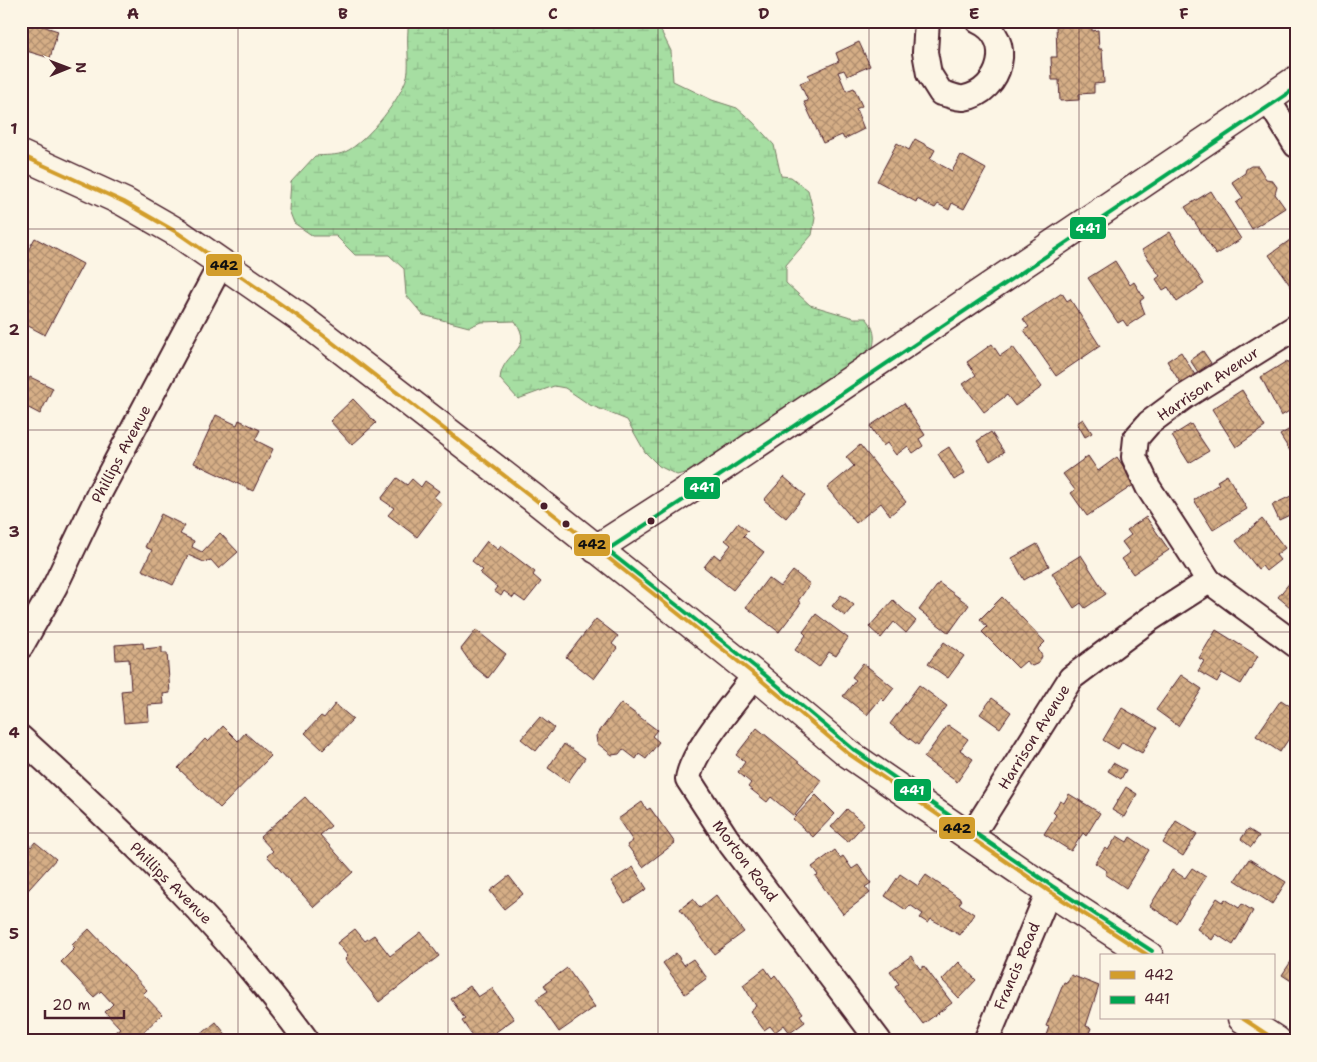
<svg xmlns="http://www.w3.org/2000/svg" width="1317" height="1062" font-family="'Shantell Sans',sans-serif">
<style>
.wetland{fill:url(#wetland-marsh);stroke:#787e66}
.building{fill:url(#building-cross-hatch);stroke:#4a1f2b}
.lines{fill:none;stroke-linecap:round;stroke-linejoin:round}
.minor-casing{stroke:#4a1f2b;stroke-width:28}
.secondary-casing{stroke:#4a1f2b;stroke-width:31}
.minor{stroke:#fcf5e5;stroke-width:24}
.secondary{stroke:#fcf5e5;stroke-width:28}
.bus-1-casing{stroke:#fcf5e5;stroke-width:8}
.bus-2-casing{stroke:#fcf5e5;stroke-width:8}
.bus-1{stroke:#d29d2c;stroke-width:4}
.bus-2{stroke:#00a651;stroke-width:4}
.grid{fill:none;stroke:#4a1f2b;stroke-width:1;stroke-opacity:0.55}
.bus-dot{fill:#4a1f2b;stroke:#fcf5e5;stroke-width:2}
.labels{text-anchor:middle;stroke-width:4.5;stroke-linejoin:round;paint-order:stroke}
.street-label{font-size:15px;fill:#4a1f2b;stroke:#fcf5e5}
.line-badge{stroke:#fcf5e5;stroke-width:2}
.badge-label{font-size:14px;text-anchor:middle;font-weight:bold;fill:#fff}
.pale-badge-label{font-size:14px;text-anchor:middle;font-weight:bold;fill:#111}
.neatline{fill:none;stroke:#4a1f2b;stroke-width:2}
.grid-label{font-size:16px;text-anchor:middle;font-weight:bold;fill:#4a1f2b}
</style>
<defs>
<pattern id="wetland-marsh" width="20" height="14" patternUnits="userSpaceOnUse" patternTransform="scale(1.25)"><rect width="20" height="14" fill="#a6dea2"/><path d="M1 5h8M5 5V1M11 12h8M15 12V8" fill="none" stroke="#90be8c"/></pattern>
<pattern id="building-cross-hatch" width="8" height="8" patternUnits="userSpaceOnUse" patternTransform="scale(1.25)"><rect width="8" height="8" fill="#d5ae86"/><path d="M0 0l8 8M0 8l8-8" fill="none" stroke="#af8d6e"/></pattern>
</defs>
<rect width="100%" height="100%" fill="#fcf5e5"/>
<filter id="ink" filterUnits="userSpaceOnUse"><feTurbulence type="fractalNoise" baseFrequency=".02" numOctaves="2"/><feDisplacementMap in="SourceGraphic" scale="10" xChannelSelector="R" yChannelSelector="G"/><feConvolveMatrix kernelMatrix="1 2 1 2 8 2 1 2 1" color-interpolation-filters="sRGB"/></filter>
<g filter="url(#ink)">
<path class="wetland" d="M409 21H656L671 51 673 81 712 100 737 108 753 122 774 145 781 176 791 177 808 190 815 218 812 235 786 265V283L810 305 854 318H866C875 328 877 341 870 353L740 443 692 471 677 475 659 466 645 452 627 420 590 405 565 388 554 386 518 399 500 379C502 351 536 351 515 321L481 322 469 327 423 315 406 295 404 269 389 255H355L336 236H313L294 223 289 210 291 182 315 156C324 155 337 156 345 152 366 143 406 94 408 71 409 54 406 41 409 21Z"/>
<g class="building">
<polygon points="21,21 33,21 33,23 58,31 50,58 23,50 21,55"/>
<polygon points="1044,21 1092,21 1092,31 1098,30 1099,49 1102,49 1104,83 1094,84 1094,93 1079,94 1079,100 1060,101 1059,80 1052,80 1051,57 1057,57 1056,24 1044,24"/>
<polygon points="859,42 870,66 847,76 844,70 838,72 846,91 854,88 862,106 856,109 864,129 844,139 842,135 823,143 804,102 808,101 800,83 810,79 808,75 839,61 836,53"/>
<polygon points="915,139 935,150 930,159 952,171 961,155 986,169 964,209 952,203 949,210 938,204 935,208 917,199 916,202 877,181 897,143 909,150"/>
<polygon points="1251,166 1258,166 1266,179 1272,180 1277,187 1275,194 1285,208 1252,229 1236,203 1243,198 1232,182 1245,173 1246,169"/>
<polygon points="1211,191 1241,239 1216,255 1185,207"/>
<polygon points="1170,232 1204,284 1177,302 1168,287 1163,290 1156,279 1160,276 1142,250"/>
<polygon points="35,238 83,264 45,335 21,322 21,263"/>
<polygon points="1290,240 1296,248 1296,294 1269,255"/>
<polygon points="1115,261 1130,285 1134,282 1144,298 1140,301 1145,314 1127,326 1123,320 1118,323 1088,278"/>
<polygon points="1062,293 1067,301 1070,299 1100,346 1056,376 1024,330 1029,327 1023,319"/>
<polygon points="992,344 1000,356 1013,347 1042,387 1015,406 1007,395 984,412 963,384 976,375 967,362"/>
<polygon points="1203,351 1211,363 1198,372 1190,360"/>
<polygon points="1181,352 1195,375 1181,384 1167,361"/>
<polygon points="1287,361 1291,368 1294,367 1296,370 1296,407 1281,416 1261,377"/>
<polygon points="30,377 53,388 40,414 21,404 21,393"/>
<polygon points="1242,390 1265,427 1236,447 1212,409"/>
<polygon points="353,399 376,423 352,445 330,421"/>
<polygon points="904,403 925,435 919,439 923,446 913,453 908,446 896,455 887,443 883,446 870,426"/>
<polygon points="216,415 237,425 239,420 260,430 255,440 273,449 253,491 194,463"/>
<polygon points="1083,419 1092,433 1085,437 1077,423"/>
<polygon points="1191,424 1209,451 1189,463 1172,436"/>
<polygon points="1293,427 1296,431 1296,452 1292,454 1280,435"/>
<polygon points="991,432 1004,452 990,461 977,441"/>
<polygon points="860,445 906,502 890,515 881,503 856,523 827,488 854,466 846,457"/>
<polygon points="949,447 965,473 954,480 938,454"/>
<polygon points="1088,456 1098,471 1117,457 1135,484 1087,516 1071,493 1075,490 1063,474"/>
<polygon points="1227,475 1247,509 1213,530 1194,500 1219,484 1217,481"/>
<polygon points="784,477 805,495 786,518 764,500"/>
<polygon points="397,478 407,485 412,479 421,487 425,481 439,491 434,497 442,504 417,537 388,515 394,508 381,499"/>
<polygon points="1291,496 1296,512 1279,520 1272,505"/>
<polygon points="161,514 185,526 180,534 194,541 192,547 202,552 220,533 238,552 219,569 211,560 204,562 188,555 173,585 142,570 152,550 145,547"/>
<polygon points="1146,517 1169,550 1133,574 1122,559 1130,553 1122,542 1131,535 1127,530"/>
<polygon points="1262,519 1285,548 1276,555 1280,560 1266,571 1262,566 1258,569 1236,541"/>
<polygon points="738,523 748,531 743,536 764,552 733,590 704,567 714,554 720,559 731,545 725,540"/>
<polygon points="487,541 498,550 501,546 535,572 533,575 541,582 525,602 515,595 513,598 504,591 501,596 494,591 497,587 480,573 483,570 472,561"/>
<polygon points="1037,544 1049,566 1024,580 1012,558"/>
<polygon points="1081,555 1106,594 1085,608 1081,603 1074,608 1052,573"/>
<polygon points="793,571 810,584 798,601 801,603 779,632 746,607 768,578 780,587"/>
<polygon points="1296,575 1296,612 1278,597"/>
<polygon points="939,583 969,605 949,633 919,610"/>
<polygon points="841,595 854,605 845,616 832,606"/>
<polygon points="1002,597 1045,642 1038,649 1042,656 1039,663 1032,666 1026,661 1018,668 982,632 987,627 980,619"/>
<polygon points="893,600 916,621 906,633 894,622 881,638 869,627"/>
<polygon points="816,614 848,638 836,656 829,652 819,667 795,650 806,635 803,632"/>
<polygon points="596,619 618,636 612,644 617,648 594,679 566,657"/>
<polygon points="476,630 506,654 488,678 472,665 461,649"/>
<polygon points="1216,630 1258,656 1241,684 1222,673 1217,682 1198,671 1204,661 1199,658"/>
<polygon points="944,642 964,656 948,678 928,664"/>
<polygon points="143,643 144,649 162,647 162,653 167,653 170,693 163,694 164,704 148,705 149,721 124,723 121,691 131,690 129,659 116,660 115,645"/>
<polygon points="863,663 894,688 884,701 881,698 867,715 843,696 856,680 852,677"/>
<polygon points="1181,675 1202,689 1178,726 1156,710"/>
<polygon points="919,685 947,706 918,745 890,724"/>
<polygon points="992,698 1011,712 1000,728 980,714"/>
<polygon points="1281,700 1296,710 1296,728 1280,752 1256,736"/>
<polygon points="621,703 657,730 652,736 659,742 646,759 639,754 636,759 623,749 619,754 612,755 597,743 596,736"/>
<polygon points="335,704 353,719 323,750 305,733 321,716 324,718"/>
<polygon points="1122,708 1157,728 1142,753 1122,742 1118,749 1103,740"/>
<polygon points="540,717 554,728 536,751 521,739"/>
<polygon points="948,725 968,739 960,750 973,759 957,782 924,758"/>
<polygon points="223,726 238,741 245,733 271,756 220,808 178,768 205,739 208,742"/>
<polygon points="757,728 822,781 794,816 771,797 767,802 748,787 751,783 738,772 745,762 736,755"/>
<polygon points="564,744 585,758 568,782 548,768"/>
<polygon points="1113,763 1126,770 1121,779 1108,771"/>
<polygon points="1126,787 1137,794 1124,817 1112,810"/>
<polygon points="1069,794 1100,813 1086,836 1083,833 1071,851 1044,834 1056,815 1053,812 1060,801 1064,803"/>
<polygon points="816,795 835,814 813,837 793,819"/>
<polygon points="305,797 331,826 320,835 353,872 314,907 267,856 273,851 260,837"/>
<polygon points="642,802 647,810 650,808 675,843 643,867 627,845 633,841 618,819"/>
<polygon points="847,809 864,824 848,842 831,827"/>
<polygon points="1176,821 1197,834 1183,856 1163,843"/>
<polygon points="1248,829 1259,836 1251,847 1241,839"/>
<polygon points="1117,836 1127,842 1130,837 1149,850 1126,888 1105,874 1107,871 1095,863 1105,848 1108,850"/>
<polygon points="24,840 31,847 35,842 56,859 21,898 21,841"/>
<polygon points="835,850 840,858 843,856 852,869 858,865 871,883 865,887 870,893 843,914 815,876 818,875 812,867"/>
<polygon points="1249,859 1286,882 1272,904 1235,880"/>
<polygon points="633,867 647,889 625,903 611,881"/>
<polygon points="1192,868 1206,877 1176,923 1150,906 1172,870 1185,878"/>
<polygon points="900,874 918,886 926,875 962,900 959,904 974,914 960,935 931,919 928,923 920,918 923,914 910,905 906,910 885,896"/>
<polygon points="509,876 523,894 504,909 490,891"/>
<polygon points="716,895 744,932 714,954 680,909 693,899 700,908"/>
<polygon points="1217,898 1223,902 1225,899 1239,908 1242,904 1253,911 1233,945 1216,934 1212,940 1197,929"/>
<polygon points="89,929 147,990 143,994 162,1014 134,1041 123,1041 115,1032 120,1028 105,1012 113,1004 101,991 94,997 61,962 75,948 72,945"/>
<polygon points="355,929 365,941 374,935 390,956 421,932 439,956 379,1002 345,959 348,956 337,943"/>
<polygon points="676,953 684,965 693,959 707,978 685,994 663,963"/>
<polygon points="1296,954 1296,984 1282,975"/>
<polygon points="911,956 920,969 924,966 952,1003 923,1024 895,987 899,984 890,971"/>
<polygon points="959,962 976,980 959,998 942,980"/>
<polygon points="567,968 595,1007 559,1032 536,999 548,991 544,985"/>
<polygon points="765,968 772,978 775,975 803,1013 800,1015 805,1022 790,1033 784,1025 775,1032 770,1026 764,1030 750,1011 756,1006 743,985"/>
<polygon points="1071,975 1099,986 1086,1026 1091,1028 1086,1041 1077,1038 1076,1041 1051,1041 1045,1038 1049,1027 1046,1026 1064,982 1067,983"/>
<polygon points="470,986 478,997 492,988 514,1019 493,1034 498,1041 476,1041 462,1021 465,1019 451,999"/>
<polygon points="216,1022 231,1041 193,1041"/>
</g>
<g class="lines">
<g class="minor-casing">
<g id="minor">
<path d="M927 21 925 52 929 74 941 93C948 94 958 99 964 98 1001 92 1016 38 978 21"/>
<polyline points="1268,100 1296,145"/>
<polyline points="1296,327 1184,397 1149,423 1136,438 1134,457 1148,487 1209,581 1296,645"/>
<polyline points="21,646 55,586 100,492 222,262"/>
<path d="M755 675C737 700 692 750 688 779L727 839 879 1041"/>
<path d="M21 738C124 832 225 928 307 1041"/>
<polyline points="970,838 1071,678 1150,619 1209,581"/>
<polyline points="986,1041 1049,891"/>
</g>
</g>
<g class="secondary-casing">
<g id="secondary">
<polyline points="21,155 124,202 178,233 302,319 532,497 755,675 849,754 1049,891 1149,956"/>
<polyline points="596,549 694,486 1296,80"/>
<polyline points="1242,1018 1277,1041"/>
</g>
</g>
<use href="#minor" class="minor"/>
<use href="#secondary" class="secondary"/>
<g class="bus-1-casing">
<g id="bus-1">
<polyline points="21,155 124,202 178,233 302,319 532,497 755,675 849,754 1049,891 1149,956"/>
<polyline points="1242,1018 1277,1041"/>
</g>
</g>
<g class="bus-2-casing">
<polyline id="bus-2" points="1152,951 1052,886 853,749 759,670 607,550 697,491 1296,88"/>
</g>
<use href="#bus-1" class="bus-1"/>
<use href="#bus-2" class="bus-2"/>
</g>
</g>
<path class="grid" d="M238 21V1041M448 21V1041M658 21V1041M869 21V1041M1079 21V1041M21 229H1296M21 430H1296M21 632H1296M21 833H1296"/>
<g class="bus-dot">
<circle cx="544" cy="506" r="4.5"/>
<circle cx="651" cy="521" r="4.5"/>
<circle cx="566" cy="524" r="4.5"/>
</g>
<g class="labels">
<g class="street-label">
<text transform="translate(1208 384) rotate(-34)" y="5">Harrison Avenur</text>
<text transform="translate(121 454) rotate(-62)" y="5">Phillips Avenue</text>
<text transform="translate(1034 737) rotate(-58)" y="5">Harrison Avenue</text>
<text transform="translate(745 861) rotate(53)" y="5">Morton Road</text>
<text transform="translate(171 883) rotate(45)" y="5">Phillips Avenue</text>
<text transform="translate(1017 966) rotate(-67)" y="5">Francis Road</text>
</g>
</g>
<g class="line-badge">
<rect x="1069" y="216" width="38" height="24" rx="5" fill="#00a651"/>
<rect x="205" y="253" width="38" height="24" rx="5" fill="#d29d2c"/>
<rect x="683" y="476" width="38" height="24" rx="5" fill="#00a651"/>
<rect x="573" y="533" width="38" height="24" rx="5" fill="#d29d2c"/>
<rect x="893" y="778" width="39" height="24" rx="5" fill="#00a651"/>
<rect x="938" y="816" width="38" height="24" rx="5" fill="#d29d2c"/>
</g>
<g class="badge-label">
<text x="1088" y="233">441</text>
<text x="702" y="492">441</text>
<text x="912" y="795">441</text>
</g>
<g class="pale-badge-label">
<text x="224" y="270">442</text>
<text x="592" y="549">442</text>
<text x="957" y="833">442</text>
</g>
<rect width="1317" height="1062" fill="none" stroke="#fcf5e5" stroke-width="55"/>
<rect x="1100" y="954" width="175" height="65" fill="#fcf5e5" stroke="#b59f9b"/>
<rect x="1110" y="971" width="25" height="8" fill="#d29d2c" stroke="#b59f9b"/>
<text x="1144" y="980" font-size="15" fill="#4a1f2b">442</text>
<rect x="1110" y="996" width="25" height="8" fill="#00a651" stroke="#b59f9b"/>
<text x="1144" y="1004" font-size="15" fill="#4a1f2b">441</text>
<g transform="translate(68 68) rotate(89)" stroke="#fcf5e5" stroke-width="4" paint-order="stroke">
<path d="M0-4L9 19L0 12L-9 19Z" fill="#4a1f2b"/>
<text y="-8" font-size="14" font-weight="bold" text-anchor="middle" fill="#4a1f2b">N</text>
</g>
<path d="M45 1010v8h79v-8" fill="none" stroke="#4a1f2b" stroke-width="2.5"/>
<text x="52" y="1010" font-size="15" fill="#4a1f2b" stroke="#fcf5e5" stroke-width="4" paint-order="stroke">20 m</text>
<rect x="28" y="28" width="1262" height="1006" class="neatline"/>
<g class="grid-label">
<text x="133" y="19">A</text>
<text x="343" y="19">B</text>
<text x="553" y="19">C</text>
<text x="764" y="19">D</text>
<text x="974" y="19">E</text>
<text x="1184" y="19">F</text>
<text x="14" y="134">1</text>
<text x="14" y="335">2</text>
<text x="14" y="537">3</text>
<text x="14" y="738">4</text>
<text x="14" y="939">5</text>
</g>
</svg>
